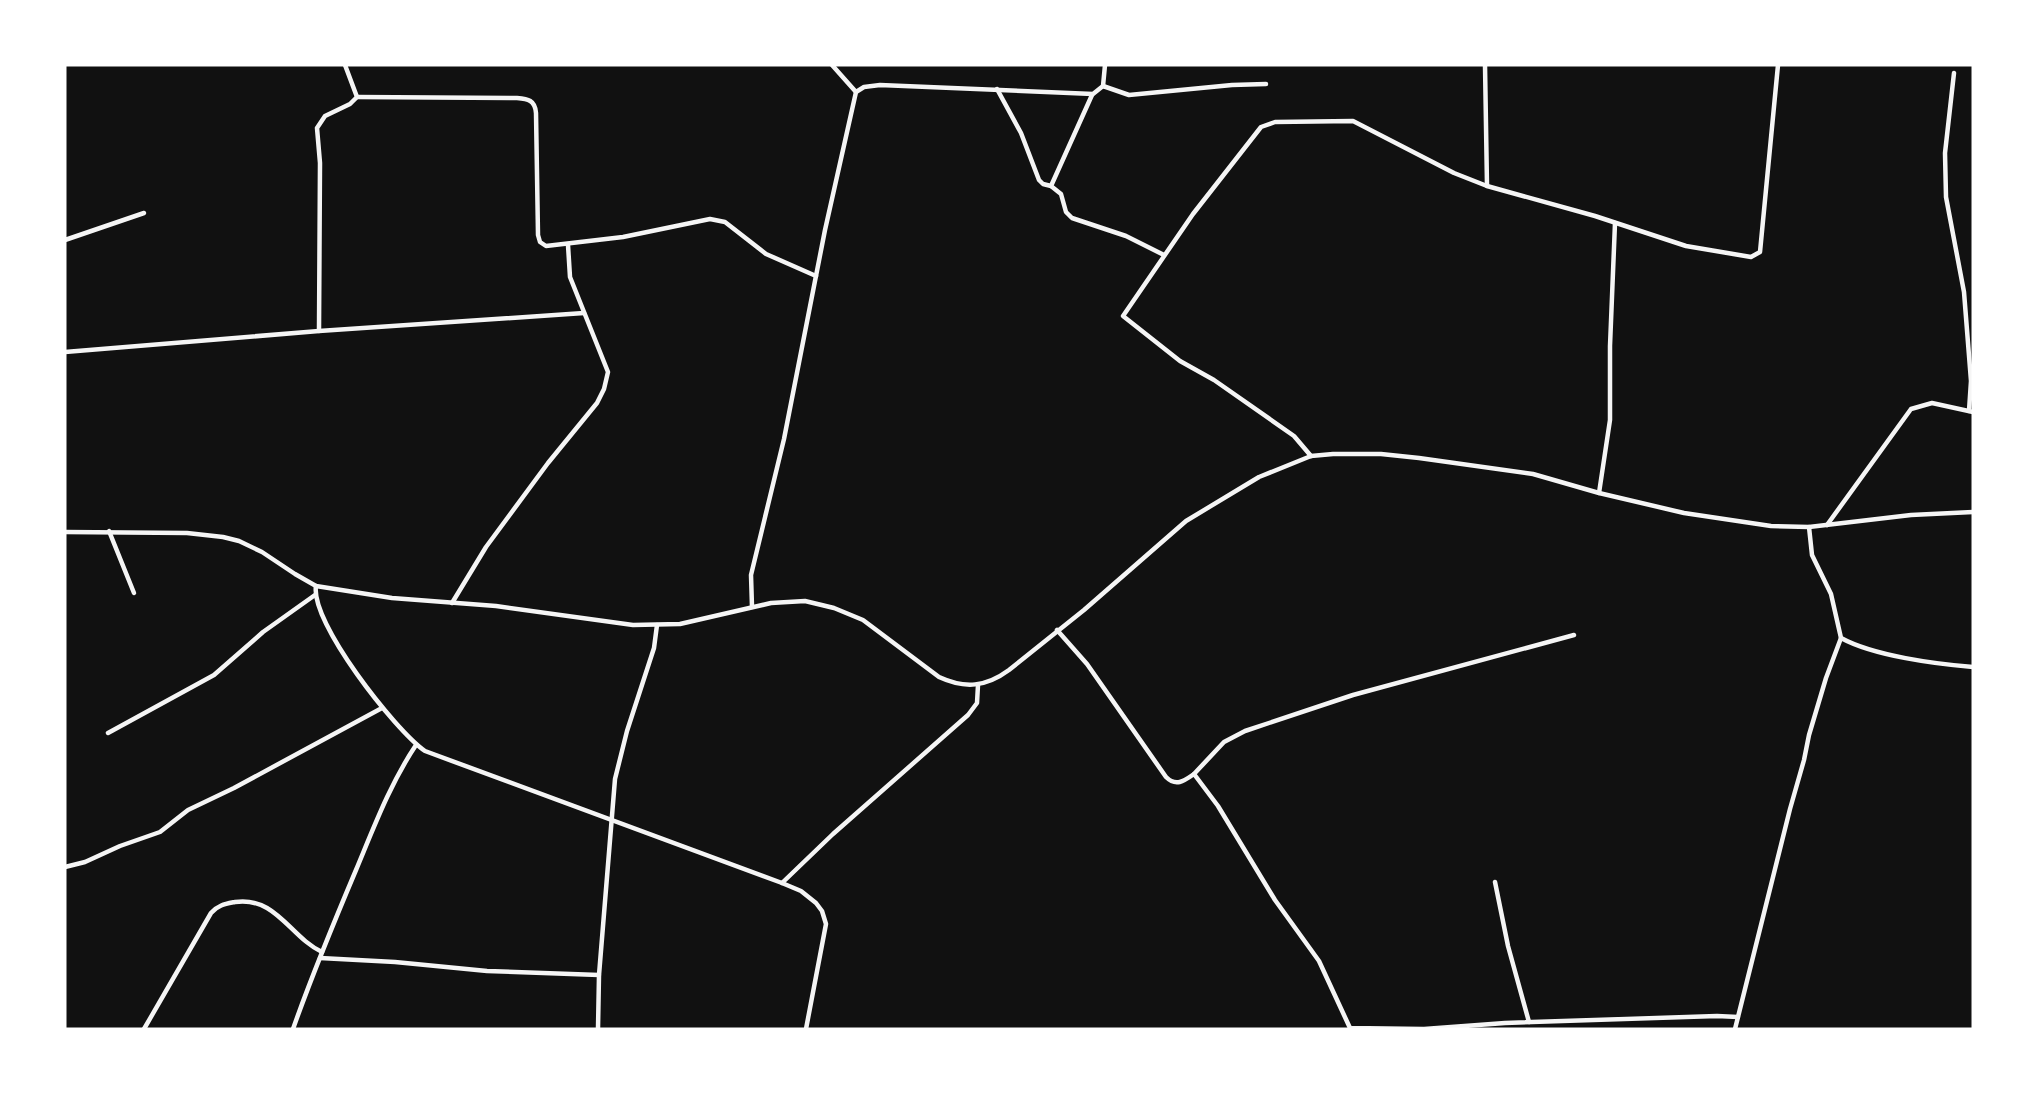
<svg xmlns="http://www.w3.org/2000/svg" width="2038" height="1094" font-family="'Nunito Sans',sans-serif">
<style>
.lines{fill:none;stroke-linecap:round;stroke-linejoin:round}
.minor{stroke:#f5f5f5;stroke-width:4.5}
</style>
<rect width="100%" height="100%" fill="#111"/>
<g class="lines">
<g class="minor">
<polyline points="832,65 856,92"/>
<polyline points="1485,65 1487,186"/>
<polyline points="1954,73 1945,153 1946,197 1964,292 1971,381 1969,411"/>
<polyline points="1103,86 1129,95 1232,85 1266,84"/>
<polyline points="997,89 1021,133 1039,180 1043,184 1051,186"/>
<polyline points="1092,95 1051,186 1061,194 1066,212 1072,218 1126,236 1164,255"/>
<path d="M357 97 517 98C528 99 535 100 536 113L538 235 540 242 546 246 623 237 710 219 725 222 766 254 816 276"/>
<polyline points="65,240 144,213"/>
<polyline points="319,331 320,163 317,128 325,116 350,104 357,97 345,65"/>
<polyline points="65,352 319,331 584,313"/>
<polyline points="1311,456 1294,436 1214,380 1180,361 1123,316 1193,214 1261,127 1275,122 1353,121 1454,173 1487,186 1595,216 1686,246 1751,257 1760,252 1778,65"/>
<polyline points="1599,493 1610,420 1610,346 1615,223"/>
<polyline points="1827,525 1911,409 1932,403 1973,412"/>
<path d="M1809 527 1812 555 1831 594 1841 638C1874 656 1936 664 1973 667"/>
<polyline points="109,531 134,593"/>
<path d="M65 532 187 533 223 537 239 541 262 552 295 574 316 586 392 598 496 606 633 625 680 624 771 603 805 601 834 608 863 620 939 677C965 689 986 687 1009 670L1084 610 1186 521 1259 477 1311 456 1333 454H1381L1419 458 1533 474 1599 493 1684 513 1771 526 1809 527 1911 515 1973 512"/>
<path d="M316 586C310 622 395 730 425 751L782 883 801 891 816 903 822 911 826 924 806 1029"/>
<polyline points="452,603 486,547 548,463 597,403 604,389 608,372 570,277 568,245"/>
<polyline points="752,607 751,575 784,439 825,230 856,92 864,87 880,85 1093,94 1103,86 1105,65"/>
<path d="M1057 630 1087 664 1166 777C1176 787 1184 781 1194 774L1218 806 1275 900 1319 961 1350 1028 1424 1029 1505 1023 1717 1016 1738 1017"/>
<polyline points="108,733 214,675 263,632 315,595"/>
<polyline points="1194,774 1224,742 1245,731 1353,695 1574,635"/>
<polyline points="65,867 85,862 120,846 160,832 188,810 234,788 382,708"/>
<polyline points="1495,882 1508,946 1529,1022"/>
<polyline points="782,883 833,834 968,715 977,703 978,685"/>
<polyline points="320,958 395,962 487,971 599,975"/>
<path d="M144 1029 211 913C218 905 225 904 235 902 276 896 290 937 322 952"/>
<path d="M293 1029C312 975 334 922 356 870 374 827 390 784 416 745"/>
<polyline points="598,1029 599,975 615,779 627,731 654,648 657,625"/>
<polyline points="1735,1029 1790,809 1804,760 1809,735 1826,678 1841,638"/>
</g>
</g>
<rect width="2038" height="1094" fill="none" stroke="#ffffff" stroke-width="133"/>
</svg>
